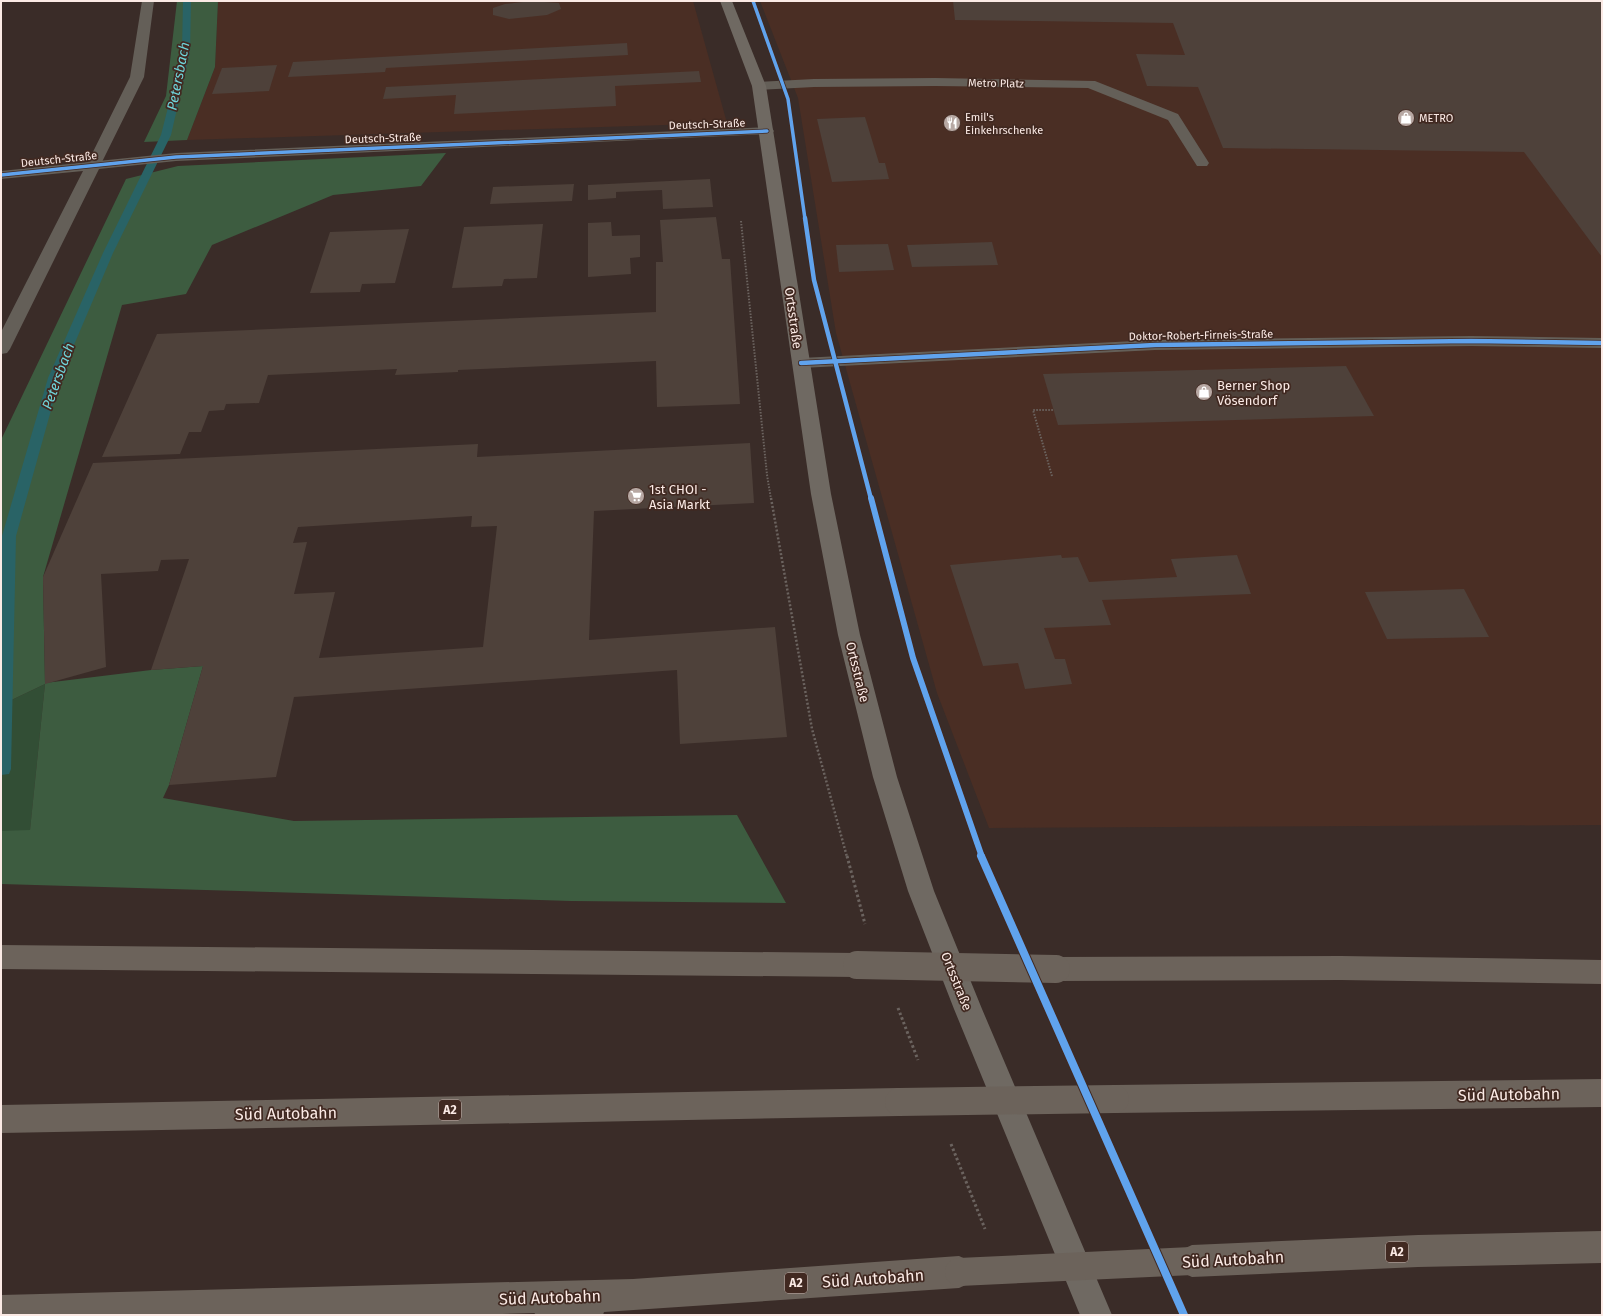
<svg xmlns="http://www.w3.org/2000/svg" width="1603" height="1316" font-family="'Fira Sans',sans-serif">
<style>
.built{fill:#4a2e24}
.green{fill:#324e35}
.forest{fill:#3d5c40}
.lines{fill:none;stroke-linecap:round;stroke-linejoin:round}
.stream{fill:#296366;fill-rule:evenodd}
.building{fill:#4e413a;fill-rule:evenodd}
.path-far2{stroke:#6b635f;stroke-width:2;stroke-dasharray:1.5 1.5;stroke-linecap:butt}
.path-far1{stroke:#6b635f;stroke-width:2.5;stroke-dasharray:2 2;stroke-linecap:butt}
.path{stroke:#6b635f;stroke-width:3;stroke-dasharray:2.5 2.5;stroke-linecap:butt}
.service{fill:#645f58;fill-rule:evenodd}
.minor{fill:#645f58;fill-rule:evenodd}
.secondary{fill:#6f6962;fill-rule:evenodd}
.motorway{fill:#6c635b;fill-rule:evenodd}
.motorway-bridge{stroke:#6c635b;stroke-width:28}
.cycleway-far3-casing{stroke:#412921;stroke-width:5}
.cycleway-far2-casing{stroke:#412921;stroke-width:6}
.cycleway-far1-casing{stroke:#412921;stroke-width:8}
.cycleway-casing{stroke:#412921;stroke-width:10}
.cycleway-far3{stroke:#60a3ed;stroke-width:3.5}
.cycleway-far2{stroke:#60a3ed;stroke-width:4.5}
.cycleway-far1{stroke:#60a3ed;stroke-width:6}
.cycleway{stroke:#60a3ed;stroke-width:8}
.labels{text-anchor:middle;stroke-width:3.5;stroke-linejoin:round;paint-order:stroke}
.far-street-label{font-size:11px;fill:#fbeae5;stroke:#412921}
.far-poi-label{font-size:11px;fill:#fbeae5;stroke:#412921;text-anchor:start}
.shield{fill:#412921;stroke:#c3b0aa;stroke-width:1}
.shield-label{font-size:12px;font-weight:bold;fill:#fbeae5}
.street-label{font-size:13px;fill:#fbeae5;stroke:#412921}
.poi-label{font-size:13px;fill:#fbeae5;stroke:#412921;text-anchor:start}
.water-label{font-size:14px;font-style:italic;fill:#6fd4da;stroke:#412921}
.near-street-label{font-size:16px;fill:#fbeae5;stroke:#412921}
</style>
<rect width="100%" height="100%" fill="#3a2c28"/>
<g class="built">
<polygon points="218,1 693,1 727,123 187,140 215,67"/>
<polygon points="760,1 1602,1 1602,825 989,828 937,693 836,333 798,98"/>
</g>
<polygon class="green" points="45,684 30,831 1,831 1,705"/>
<g class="forest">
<polygon points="177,1 218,1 215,67 187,140 144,142 166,96"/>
<polygon points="446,153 421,186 333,195 212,245 186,294 122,305 43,577 45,683 151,670 203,666 169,785 163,798 294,821 737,815 786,903 571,901 1,884 1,831 30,830 45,684 1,705 1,440 126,179 178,166"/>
</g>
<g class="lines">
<polygon class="stream" points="183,1 191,1 190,52 171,135 113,253 60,378 16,536 11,769 9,774 1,775 2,536 48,378 103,253 161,135 182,52"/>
</g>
<g class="building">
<polygon points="531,1 559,3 561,9 547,15 509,19 493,15 493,8 505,4"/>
<polygon points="953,1 1602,1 1602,257 1524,152 1223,148 1198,87 1147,86 1136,54 1185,55 1173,23 955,20"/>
<polygon points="627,43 628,55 386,68 385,72 288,77 293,62"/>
<polygon points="277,65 269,91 212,94 222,68"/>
<polygon points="699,71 701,82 615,86 616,106 454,114 456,95 383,99 386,87"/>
<polygon points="865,117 879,163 885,163 889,179 832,182 817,119"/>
<polygon points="710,179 713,207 663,209 662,190 616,192 616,198 588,200 588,185"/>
<polygon points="574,184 572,201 490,204 493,187"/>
<polygon points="716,217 722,259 730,259 740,404 657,407 656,361 458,370 458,372 395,375 397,369 268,375 259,403 226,404 224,410 209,411 201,432 189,432 180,454 102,457 157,334 656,312 656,262 663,262 660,220"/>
<polygon points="611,222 612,236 640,235 640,257 630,258 631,274 588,277 588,223"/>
<polygon points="543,224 537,278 504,279 502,286 452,288 464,227"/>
<polygon points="409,229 395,283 362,284 360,292 310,293 330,232"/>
<polygon points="992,242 998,265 912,267 907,245"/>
<polygon points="888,244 894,270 839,272 836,245"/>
<polygon points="1346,366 1374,416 1058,425 1043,374"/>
<path d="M750 443 754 503 594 511 589 640 775 627 787 737 680 744 677 670 294 697 276 777 169 785 203 666 151 670 189 559 161 560 158 571 101 574 106 667 45 684 43 577 93 463 478 444 477 457ZM472 516 471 527 497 526 483 647 319 658 335 592 294 594 307 542 293 543 298 527Z"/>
<polygon points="1061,555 1062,558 1078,557 1089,582 1177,577 1171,559 1237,555 1251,594 1102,600 1111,625 1044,628 1055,659 1065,659 1072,684 1025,689 1018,663 983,666 950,565"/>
<polygon points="1464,589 1489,637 1387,639 1365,592"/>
</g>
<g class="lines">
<g class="path-far2">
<polyline points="741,221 767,475 771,499"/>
<polyline points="1052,476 1033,410 1053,410"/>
</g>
<polyline class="path-far1" points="771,498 812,729 847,857"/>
<g class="path">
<polyline points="847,856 865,924"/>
<polyline points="898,1008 918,1060"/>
<polyline points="951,1144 985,1229"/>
</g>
<g class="service">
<polygon points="142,1 154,1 144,77 100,166 98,169 88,169 86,166 130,77"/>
<polygon points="935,78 1095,81 1178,114 1209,163 1207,166 1197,166 1168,120 1088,88 935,86 814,87 759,90 754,89 752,86 754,83 759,82 814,79"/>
</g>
<g class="minor">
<polygon points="767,127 772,128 774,131 772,134 176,161 99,169 10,349 7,353 1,354 1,332 83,171 1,179 1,171 176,153"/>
<polygon points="1471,336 1602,338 1602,348 1471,346 1155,350 801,368 795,367 792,363 795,359 801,358 1155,340"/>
</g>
<polygon class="secondary" points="720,1 732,1 766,86 831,494 860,635 897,777 934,891 982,1009 1112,1315 1080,1315 954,1009 908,891 873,777 838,635 811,494 752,86"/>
<g class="motorway">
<polygon points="1,945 857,953 866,956 870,965 866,974 857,977 1,969"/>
<polygon points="1341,956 1602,960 1602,984 1341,980 1056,981 1047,978 1043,969 1047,960 1056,957"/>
<polygon points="1602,1079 1602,1107 1115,1113 1105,1109 1101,1099 1105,1089 1115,1085"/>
<polygon points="899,1088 909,1092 913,1102 909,1112 899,1116 1,1133 1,1105"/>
<polygon points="1602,1231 1602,1263 1418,1267 1192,1277 1181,1272 1176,1261 1181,1250 1192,1245 1418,1235"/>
<polygon points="959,1256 970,1261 975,1272 970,1283 959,1288 604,1312 603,1315 534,1315 535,1313 471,1315 1,1315 1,1295 633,1279"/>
</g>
<g class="motorway-bridge">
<polyline points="857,965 1056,969"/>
<polyline points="899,1102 1115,1099"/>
<polyline points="959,1272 1192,1261"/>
</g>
<g class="cycleway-far3-casing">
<g id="cycleway-far3">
<polyline points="753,1 788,99 805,219"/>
<polyline points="1,175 176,157 767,131"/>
</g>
</g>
<g class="cycleway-far2-casing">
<g id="cycleway-far2">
<polyline points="805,218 814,280 871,499"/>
<polyline points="801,363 1155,345 1471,341 1602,343"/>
</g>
</g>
<g class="cycleway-far1-casing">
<polyline id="cycleway-far1" points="871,498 913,658 982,857"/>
</g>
<g class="cycleway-casing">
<polyline id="cycleway" points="981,856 1184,1315"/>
</g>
<use href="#cycleway-far3" class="cycleway-far3"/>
<use href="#cycleway-far2" class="cycleway-far2"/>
<use href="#cycleway-far1" class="cycleway-far1"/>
<use href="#cycleway" class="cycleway"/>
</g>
<defs>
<g id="shop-disc" transform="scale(0.9)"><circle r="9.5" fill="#b7a8a3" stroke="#412921"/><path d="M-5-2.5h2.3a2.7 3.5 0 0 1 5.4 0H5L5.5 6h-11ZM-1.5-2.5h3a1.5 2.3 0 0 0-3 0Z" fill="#fff"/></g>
<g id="restaurant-disc" transform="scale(0.9)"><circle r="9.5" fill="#b7a8a3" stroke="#412921"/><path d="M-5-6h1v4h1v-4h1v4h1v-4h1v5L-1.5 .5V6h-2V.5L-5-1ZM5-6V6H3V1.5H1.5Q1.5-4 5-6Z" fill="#fff"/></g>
<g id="supermarket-disc" transform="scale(0.9)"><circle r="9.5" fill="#b7a8a3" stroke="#412921"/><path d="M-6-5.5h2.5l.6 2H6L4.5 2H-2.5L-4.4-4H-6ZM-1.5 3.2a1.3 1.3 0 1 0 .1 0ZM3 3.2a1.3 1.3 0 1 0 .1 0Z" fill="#fff"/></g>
</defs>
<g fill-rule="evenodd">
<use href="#shop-disc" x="1406" y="118"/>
<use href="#restaurant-disc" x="952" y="123"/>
<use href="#shop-disc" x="1204" y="392"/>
<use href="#supermarket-disc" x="636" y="496"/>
</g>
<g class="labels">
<g class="far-street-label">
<text transform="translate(996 83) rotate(1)" y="4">Metro Platz</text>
<text transform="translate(707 124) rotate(-2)" y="4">Deutsch-Straße</text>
<text transform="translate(383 138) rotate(-2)" y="4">Deutsch-Straße</text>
<text transform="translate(59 159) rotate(-6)" y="4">Deutsch-Straße</text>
<text transform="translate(1201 335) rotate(-1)" y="4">Doktor-Robert-Firneis-Straße</text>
</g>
<g class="far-poi-label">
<text x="965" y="121">Emil's<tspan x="965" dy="13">Einkehrschenke</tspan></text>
<text x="1419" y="122">METRO</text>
</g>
<g class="shield">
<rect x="439" y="1100" width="22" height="20" rx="3"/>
<rect x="1386" y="1242" width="22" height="20" rx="3"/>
<rect x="785" y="1273" width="22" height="20" rx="3"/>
</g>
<g class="shield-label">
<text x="450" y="1114">A2</text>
<text x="1397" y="1256">A2</text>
<text x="796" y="1287">A2</text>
</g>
<g class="street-label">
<text transform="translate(794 318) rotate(82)" y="5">Ortsstraße</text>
<text transform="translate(858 672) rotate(76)" y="5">Ortsstraße</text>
<text transform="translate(957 981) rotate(68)" y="5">Ortsstraße</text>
</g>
<g class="poi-label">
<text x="1217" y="390">Berner Shop<tspan x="1217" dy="15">Vösendorf</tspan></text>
<text x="649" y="494">1st CHOI -<tspan x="649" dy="15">Asia Markt</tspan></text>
</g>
<g class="water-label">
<text transform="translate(178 76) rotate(-79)" y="5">Petersbach</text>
<text transform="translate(58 376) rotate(-70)" y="5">Petersbach</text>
</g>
<g class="near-street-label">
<text transform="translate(1509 1094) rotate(-1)" y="6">Süd Autobahn</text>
<text transform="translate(286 1113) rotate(-1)" y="6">Süd Autobahn</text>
<text transform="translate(1233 1259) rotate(-3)" y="6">Süd Autobahn</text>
<text transform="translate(873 1278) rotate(-4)" y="6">Süd Autobahn</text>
<text transform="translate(550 1297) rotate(-2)" y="6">Süd Autobahn</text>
</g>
</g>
<rect width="1603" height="1316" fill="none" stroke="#fbeae5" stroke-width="4"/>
</svg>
